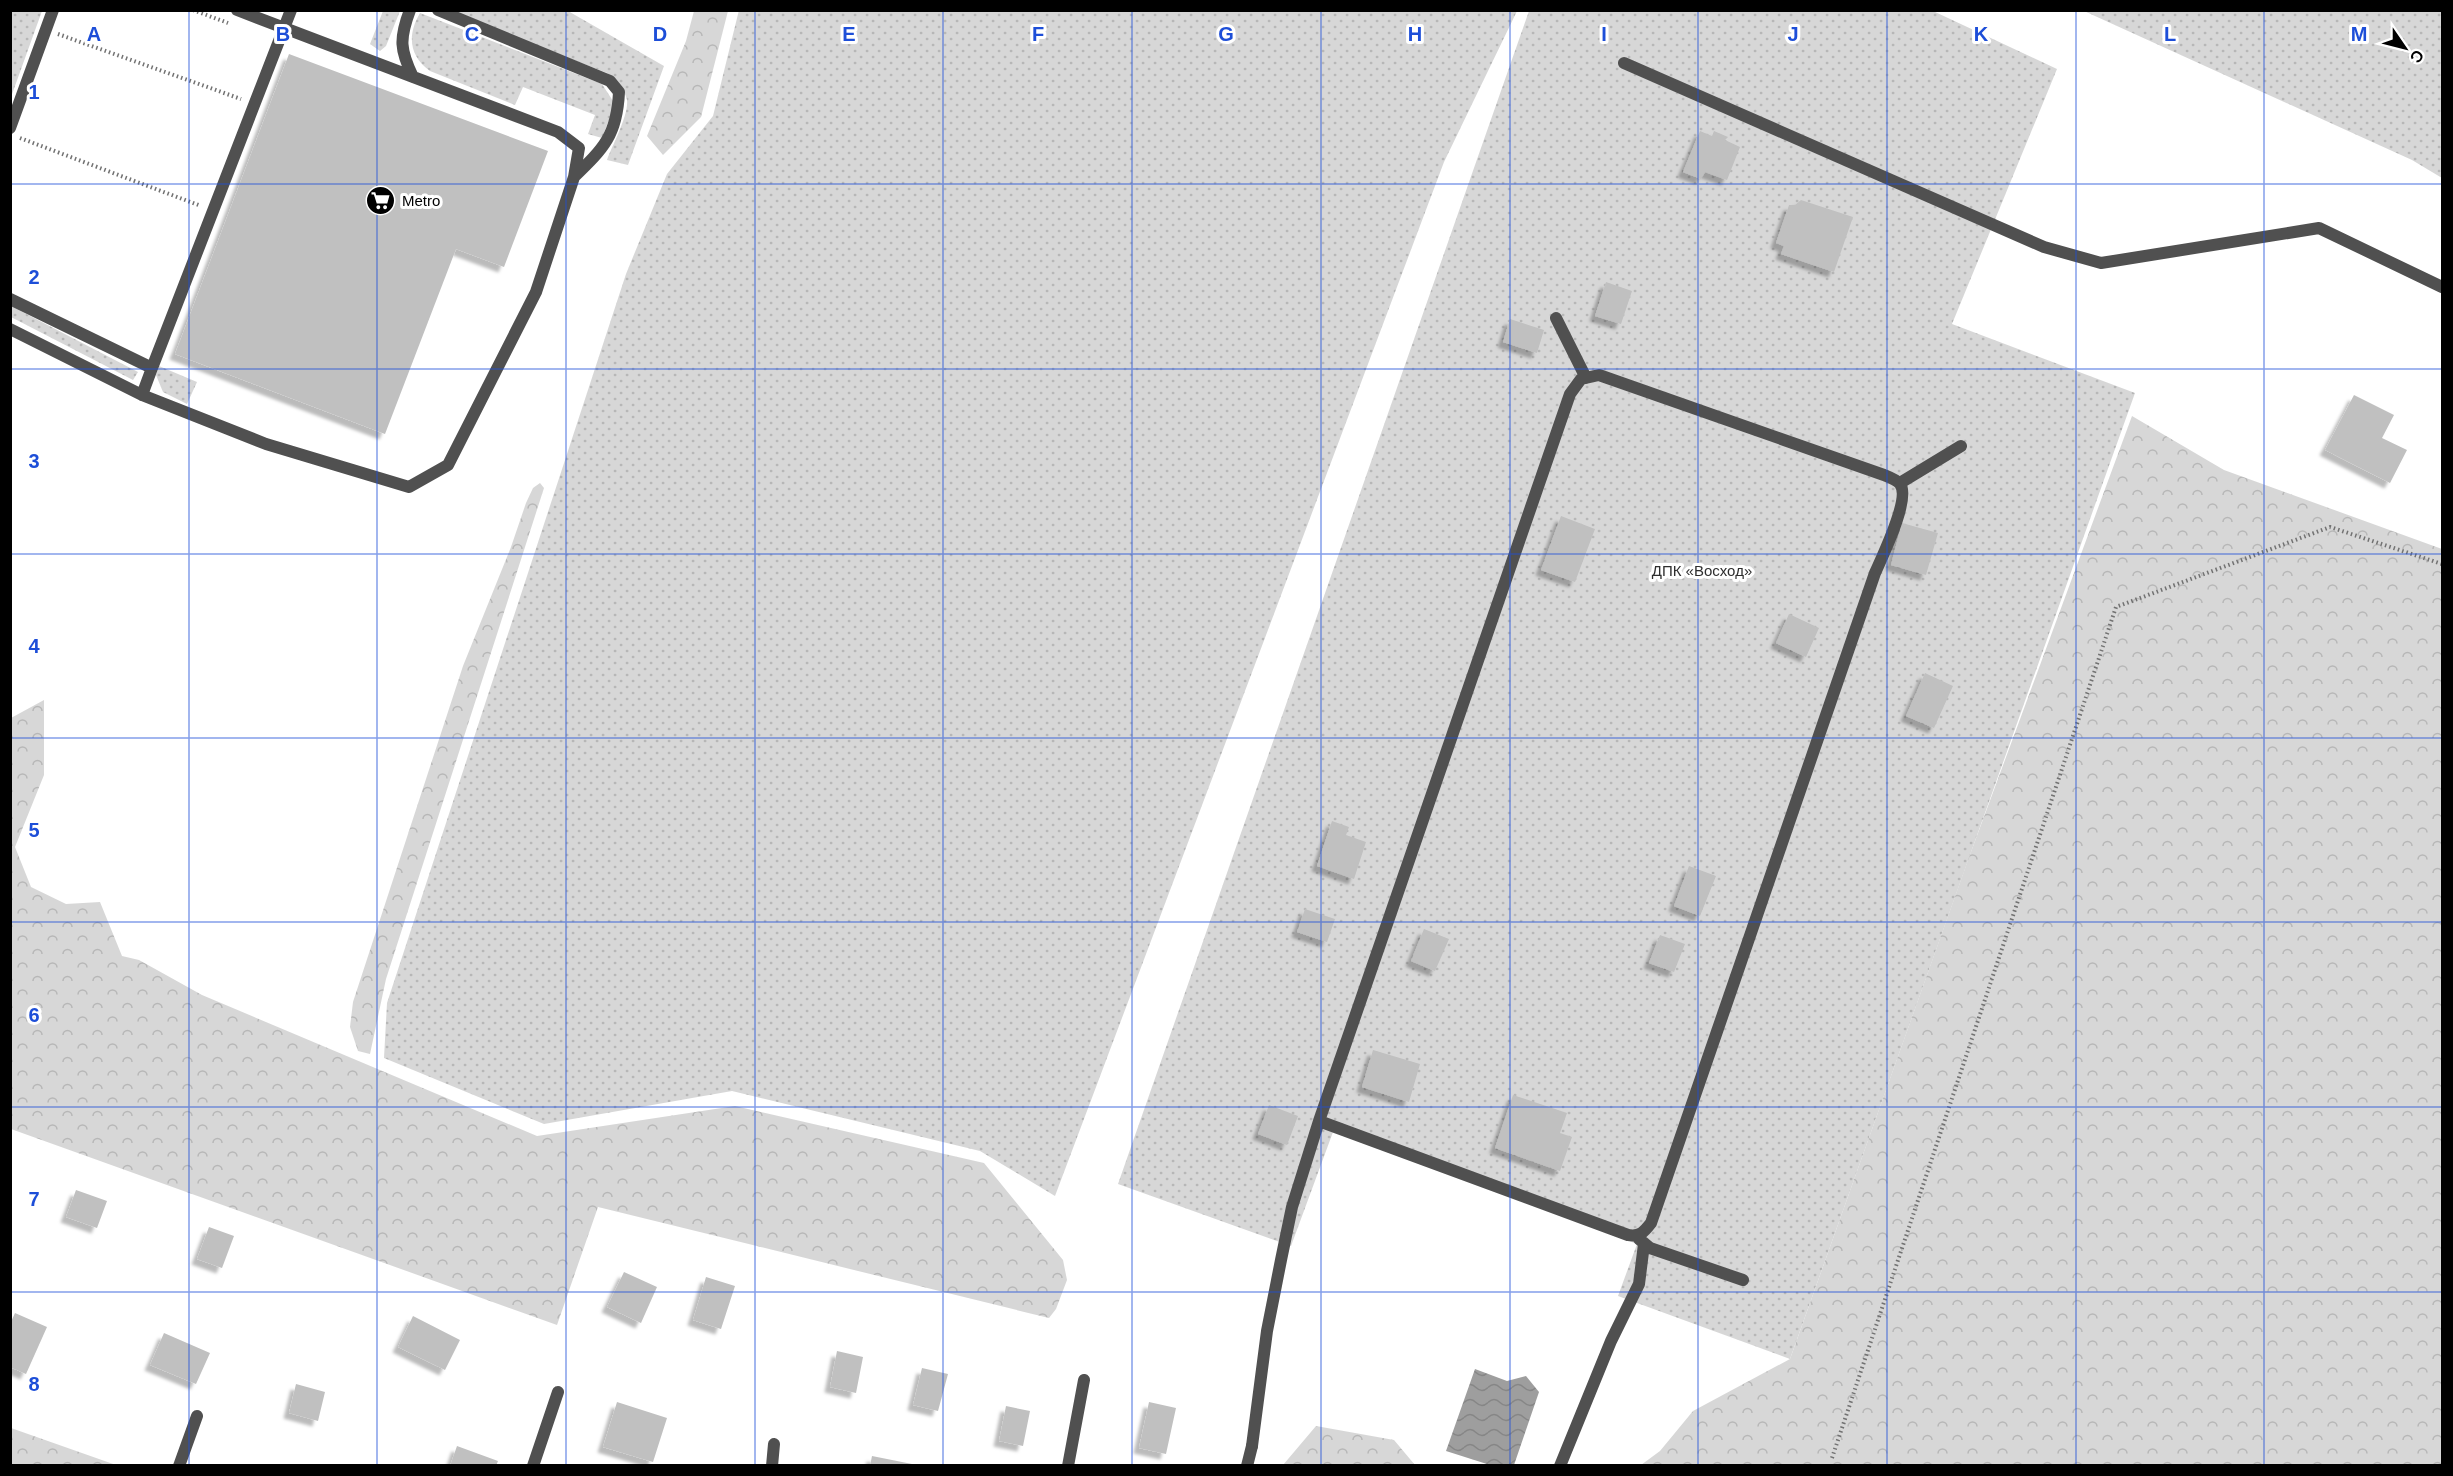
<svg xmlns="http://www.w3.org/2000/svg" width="2453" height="1476" font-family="Helvetica,sans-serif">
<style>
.grass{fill:url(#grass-dots)}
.forest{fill:url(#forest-crowns)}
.water{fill:url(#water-waves)}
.building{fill:#c0c0c0;filter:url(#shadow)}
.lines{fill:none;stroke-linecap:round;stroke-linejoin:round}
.path{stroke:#727272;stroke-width:4;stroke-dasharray:1.5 3;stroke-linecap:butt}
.service{stroke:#505050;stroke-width:12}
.minor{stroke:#505050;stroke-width:12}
.grid{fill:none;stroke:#1d4ed8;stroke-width:1.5;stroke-opacity:0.55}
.labels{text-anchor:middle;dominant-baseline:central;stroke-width:6;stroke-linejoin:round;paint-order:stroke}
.poi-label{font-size:15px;fill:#000;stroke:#fff;text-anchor:start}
.park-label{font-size:15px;fill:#2e2e2e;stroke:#fff}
.grid-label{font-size:20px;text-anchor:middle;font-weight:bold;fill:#1d4ed8;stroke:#fff;stroke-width:6;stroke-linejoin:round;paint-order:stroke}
</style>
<defs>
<pattern id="grass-dots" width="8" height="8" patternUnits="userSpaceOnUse" patternTransform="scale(1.5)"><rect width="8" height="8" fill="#d7d7d7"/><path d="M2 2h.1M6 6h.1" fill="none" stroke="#b7b7b7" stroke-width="1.8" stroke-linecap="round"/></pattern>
<pattern id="forest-crowns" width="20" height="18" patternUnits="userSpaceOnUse" patternTransform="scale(1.5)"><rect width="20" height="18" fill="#d7d7d7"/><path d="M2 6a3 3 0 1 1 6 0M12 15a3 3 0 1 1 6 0" fill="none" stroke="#b7b7b7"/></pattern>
<pattern id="water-waves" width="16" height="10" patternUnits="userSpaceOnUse" patternTransform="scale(1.5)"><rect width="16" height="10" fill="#9e9e9e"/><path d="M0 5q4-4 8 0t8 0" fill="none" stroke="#868686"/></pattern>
<filter id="shadow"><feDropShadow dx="-5.5" dy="5.5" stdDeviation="1.5" flood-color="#0004"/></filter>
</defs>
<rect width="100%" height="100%" fill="#fff"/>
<path class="grass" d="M11,10L42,11L11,97L10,11Z
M739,10L1517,11L1444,162L1055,1196L980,1151L732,1091L544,1124L384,1058L387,1003L626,274L667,174L713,116Z
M383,11H400L386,46L380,51L370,44Z
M449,11H568L664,66L628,165L607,160C612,146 629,115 627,100C625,89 615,80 607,73Z
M1529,11H1933L2057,69L1952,324L2135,393L1790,1359L1618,1296L1637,1244L1333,1132L1291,1246L1118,1184Z
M2084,11H2442V178L2412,160Z
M420,13L602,84L613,101L612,112L602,138L588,134L595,115L523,87L515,105L430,71C409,56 407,35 420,13Z
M10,306H11L138,372L133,380L11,317Z
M159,366L197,382L187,404L163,392L156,375Z"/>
<path class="forest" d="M694,11H728L701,117L663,155L647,136L686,41Z
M2132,416L2224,470L2442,549V1465H1641L1660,1451L1693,1411L1790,1359L1968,860Z
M540,483L544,488L386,979L370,1054L358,1051L350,1027L353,1002L463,666L511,547L526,503L533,488Z
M44,700V775L15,847L31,887L66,904L100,902L122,956L139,960L202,995L537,1136L735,1106L984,1163L1063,1260L1067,1280L1056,1309L1049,1318L598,1207L557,1325L11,1129V718Z
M1316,1426L1394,1440L1415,1465H1283Z
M10,1428H11L116,1465H11Z"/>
<path class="water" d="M1475,1369L1507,1381L1526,1376L1539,1392L1514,1465H1490L1446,1451Z"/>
<path class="building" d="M289,54L548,151L504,267L456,249L385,434L175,354Z
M1700,131L1712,136L1714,131L1728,137L1725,140L1740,147L1727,180L1705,172L1701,179L1683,172Z
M1801,200L1853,217L1834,272L1781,254L1784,246L1776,243L1789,205H1795Z
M1606,282L1632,291L1621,324L1595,316Z
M1510,319L1544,330L1537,353L1503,342Z
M2354,395L2394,415L2382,438L2407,450L2390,483L2325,450Z
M1561,516L1595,529L1575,582L1541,570Z
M1902,523L1938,533L1926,575L1891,565Z
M1789,614L1819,628L1806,657L1776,643Z
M1925,673L1953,686L1934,728L1906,716Z
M1332,821L1349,827L1346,835L1366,842L1354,879L1317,866Z
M1689,866L1716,876L1700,916L1674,906Z
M1305,909L1335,919L1327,942L1297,932Z
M1424,929L1449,939L1435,971L1411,961Z
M1660,935L1685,944L1674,972L1649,963Z
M1373,1050L1420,1064L1409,1102L1362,1087Z
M1513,1095L1567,1113L1560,1133L1572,1137L1560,1171L1495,1148Z
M1269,1105L1298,1116L1287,1145L1258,1134Z
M76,1190L107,1201L97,1228L66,1217Z
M209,1227L234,1236L222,1268L197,1259Z
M624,1272L657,1287L641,1323L607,1307Z
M706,1277L735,1286L721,1329L693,1320Z
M15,1313L47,1327L26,1374L10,1367V1324Z
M413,1316L460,1340L445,1370L398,1347Z
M164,1333L210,1353L196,1384L150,1365Z
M837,1351L863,1357L856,1393L830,1387Z
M922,1368L948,1374L938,1411L913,1405Z
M296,1384L325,1392L318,1421L289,1413Z
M617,1402L667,1418L653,1462L603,1447Z
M1149,1402L1176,1408L1166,1454L1139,1448Z
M1006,1406L1030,1411L1023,1446L999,1441Z
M457,1446L498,1461L496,1466H450Z
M872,1456L912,1464L911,1466H870Z"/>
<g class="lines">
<path class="path" d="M193,10L228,23
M58,34L241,99
M20,138L201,206
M1832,1458L2116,607L2330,527L2442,564"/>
<path class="service" d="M410,10C399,39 400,50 413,77
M438,10L610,81L619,92C617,135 604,148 574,177
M10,128L53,10
M10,299L152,368L291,10
M1556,318L1586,378
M10,329L142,395L266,444L409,487L448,465L536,292L574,177L579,148L558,132L237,10
M142,395L152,368
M1900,483L1961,446
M1639,1239L1650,1248L1743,1280
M1252,1446L1267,1331L1281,1260L1292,1207L1319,1121L1570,394L1581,379L1599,375L1884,475C1889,477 1897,480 1900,484C1911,498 1882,557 1875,573L1651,1223C1644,1232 1640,1237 1628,1235L1319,1121
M1560,1466L1611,1341L1639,1284L1644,1244"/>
<path class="minor" d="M1624,63L2044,247L2101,263L2319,228L2442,287
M179,1466L197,1416
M533,1466L558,1392
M772,1466L774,1444
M1068,1466L1084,1380
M1247,1466L1252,1446"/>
</g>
<path class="grid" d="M189,10V1466M377,10V1466M566,10V1466M755,10V1466M943,10V1466M1132,10V1466M1321,10V1466M1510,10V1466M1698,10V1466M1887,10V1466M2076,10V1466M2264,10V1466M10,184H2442M10,369H2442M10,554H2442M10,738H2442M10,922H2442M10,1107H2442M10,1292H2442"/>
<defs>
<symbol id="supermarket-disc" viewBox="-11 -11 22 22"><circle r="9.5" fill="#000" stroke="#fff"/><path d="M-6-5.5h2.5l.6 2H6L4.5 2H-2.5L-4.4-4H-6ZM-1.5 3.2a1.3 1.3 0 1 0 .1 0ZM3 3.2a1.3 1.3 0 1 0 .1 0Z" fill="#fff"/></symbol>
</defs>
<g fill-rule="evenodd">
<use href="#supermarket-disc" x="364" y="184" width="33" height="33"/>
</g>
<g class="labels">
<g class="poi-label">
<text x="402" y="200">Metro</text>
</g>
<g class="park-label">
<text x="1702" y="570">ДПК «Восход»</text>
</g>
</g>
<g class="grid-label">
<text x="94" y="41">A</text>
<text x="283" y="41">B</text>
<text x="472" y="41">C</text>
<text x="660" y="41">D</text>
<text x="849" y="41">E</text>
<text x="1038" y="41">F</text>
<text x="1226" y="41">G</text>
<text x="1415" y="41">H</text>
<text x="1604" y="41">I</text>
<text x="1793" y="41">J</text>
<text x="1981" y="41">K</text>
<text x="2170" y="41">L</text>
<text x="2359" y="41">M</text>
<text x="34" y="99">1</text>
<text x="34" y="284">2</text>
<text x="34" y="468">3</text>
<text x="34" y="653">4</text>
<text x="34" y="837">5</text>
<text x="34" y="1022">6</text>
<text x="34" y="1206">7</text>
<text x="34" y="1391">8</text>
</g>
<rect width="2453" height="1476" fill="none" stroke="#000000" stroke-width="24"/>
<g transform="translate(2405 48) rotate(125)" stroke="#ffffff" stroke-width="4.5" paint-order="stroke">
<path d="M0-4.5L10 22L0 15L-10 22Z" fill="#000000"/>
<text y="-9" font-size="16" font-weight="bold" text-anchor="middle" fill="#000000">С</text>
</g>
</svg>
